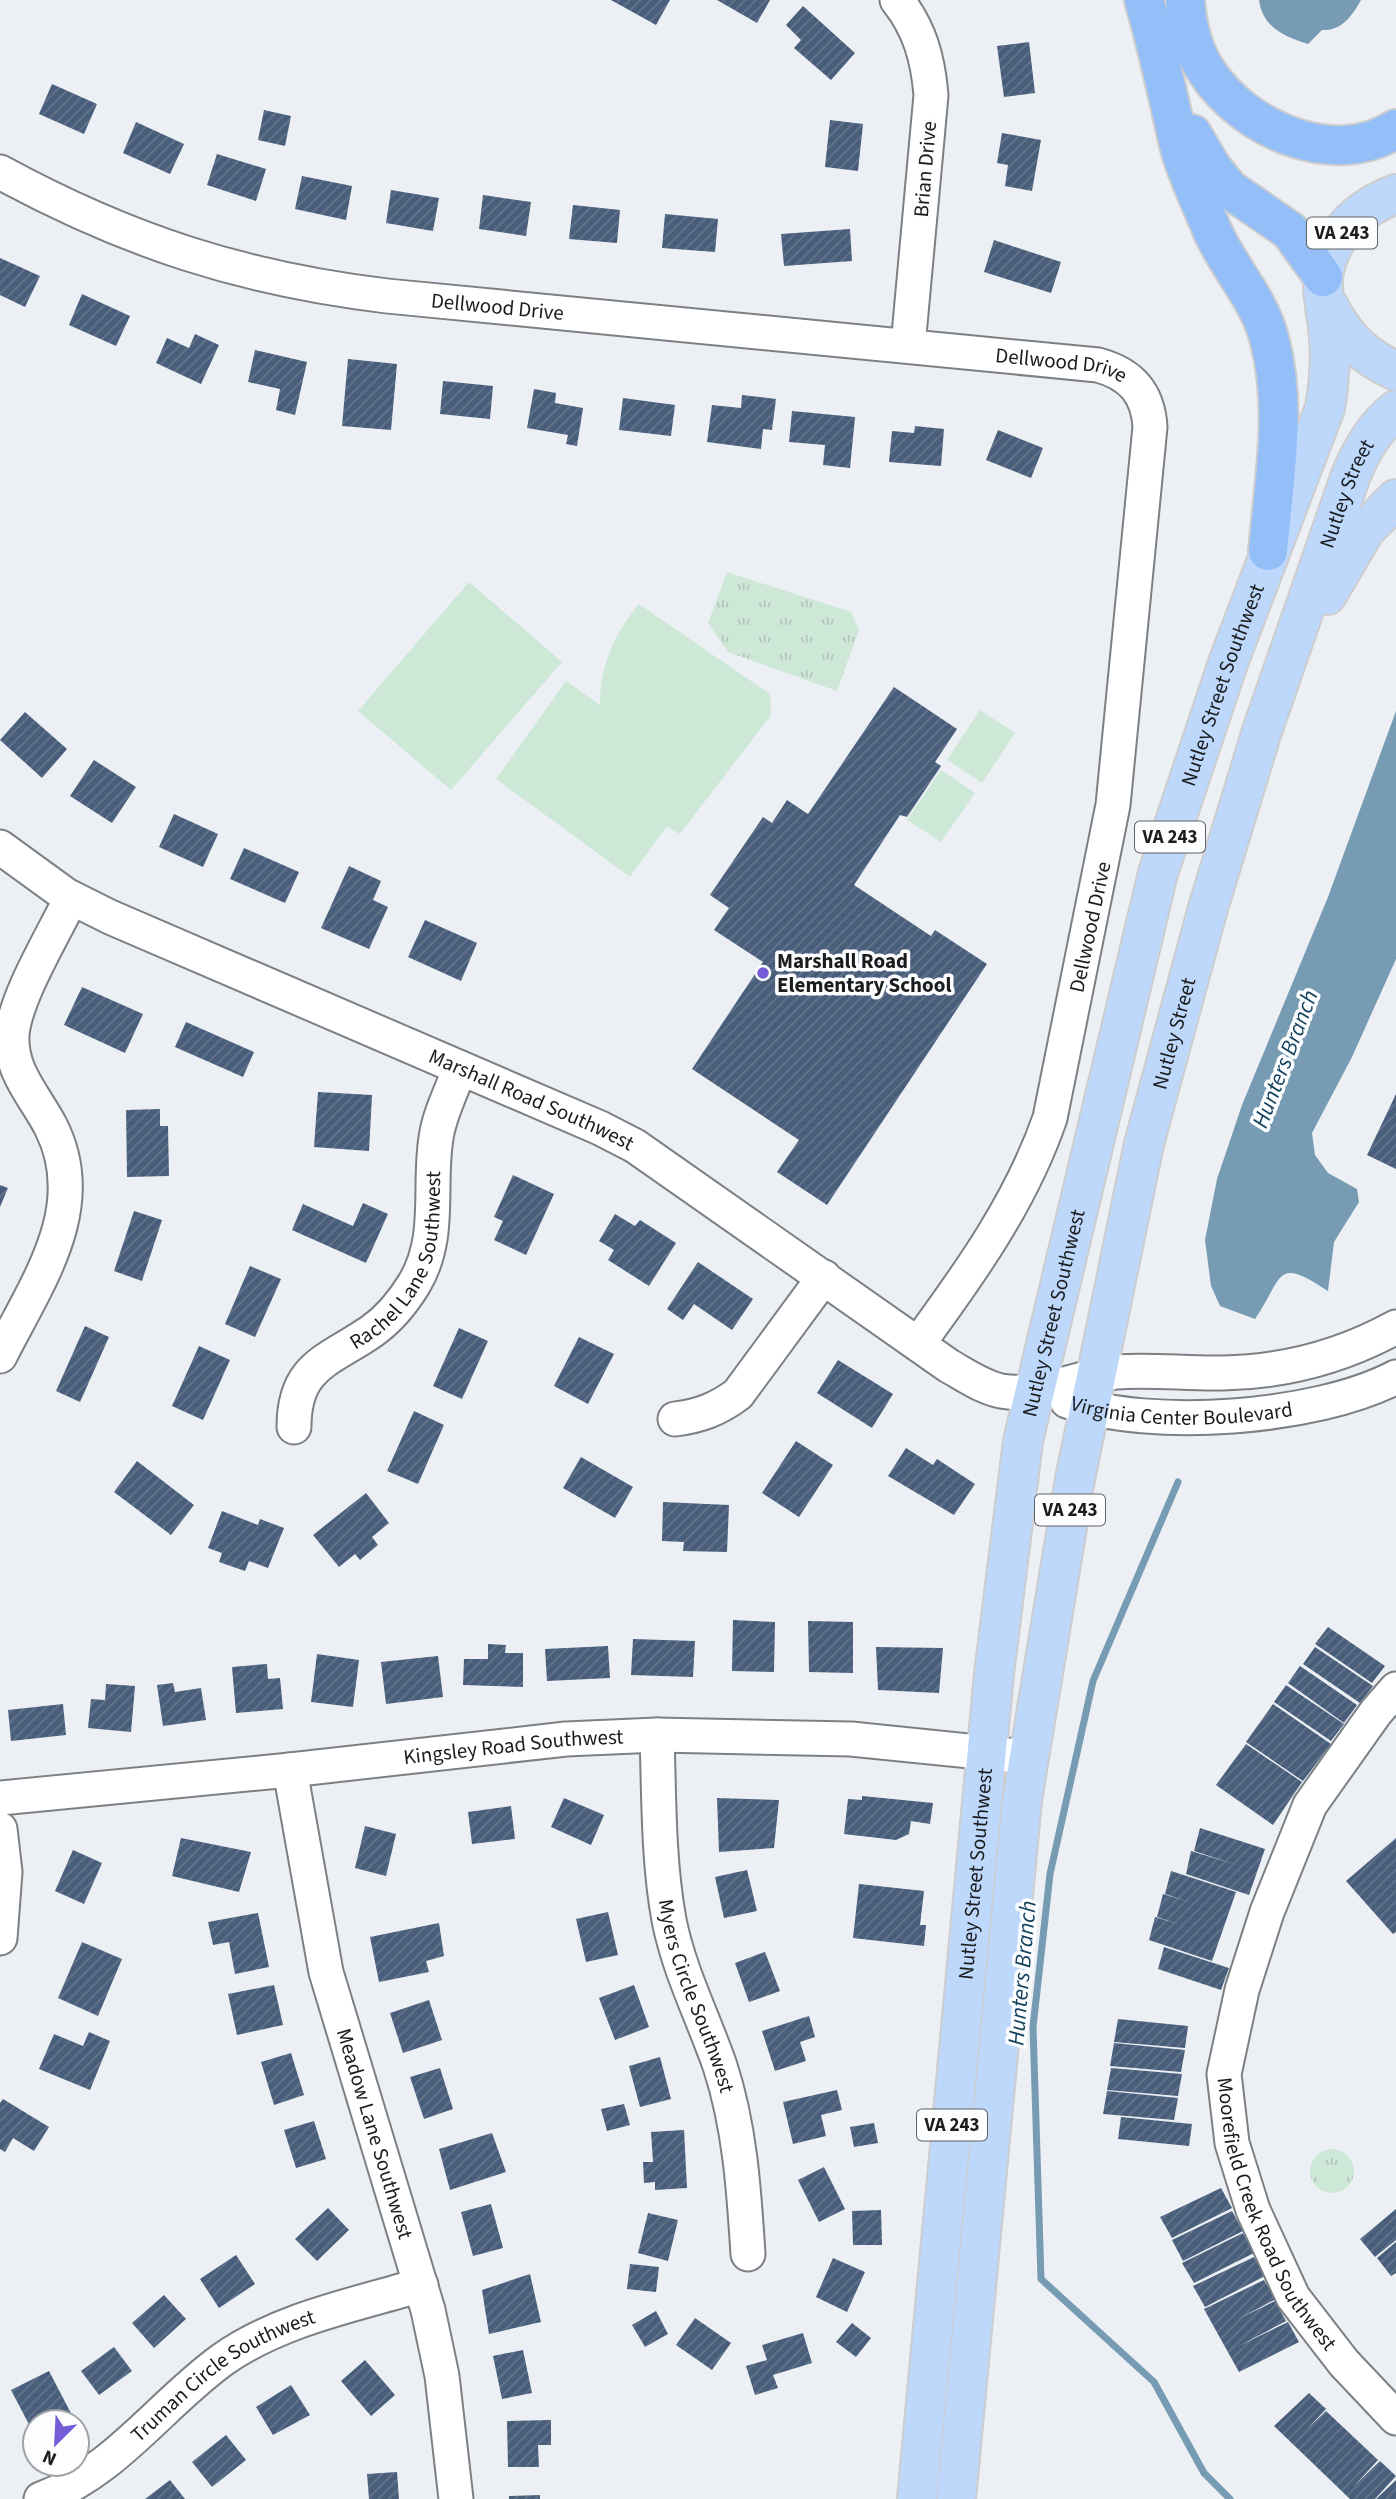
<svg xmlns="http://www.w3.org/2000/svg" width="1396" height="2499" font-family="'Source Sans 3',sans-serif">
<style>
.grass{fill:url(#grass-tufts)}
.garden{fill:#cee8d8}
.water{fill:#779bb3}
.lines{fill:none;stroke-linecap:round;stroke-linejoin:round}
.stream{stroke:#779bb3;stroke-width:7}
.building{fill:url(#building-hatch)}
.minor-casing{stroke:#7c8085;stroke-width:37}
.major-casing{stroke:#cdcdce;stroke-width:42}
.highway-casing{stroke:#cdcdce;stroke-width:42}
.minor{stroke:#fff;stroke-width:33}
.major{stroke:#bed8fb;stroke-width:38}
.highway{stroke:#93bef8;stroke-width:38}
.poi-dot{fill:#755dd7;stroke:#fbfdff;stroke-width:2.5}
.labels{text-anchor:middle;dominant-baseline:central;stroke-width:7;stroke-linejoin:round;paint-order:stroke}
.shield{fill:#fbfdff;stroke:#5e6062;stroke-width:2}
.shield-label{font-size:19px;font-weight:bold;fill:#1a1c1e}
.street-label{font-size:21px;fill:#1a1c1e;stroke:#fbfdff}
.poi-label{font-size:21px;font-weight:bold;fill:#1a1c1e;stroke:#fbfdff;text-anchor:start}
.water-label{font-size:23px;font-style:italic;fill:#12405a;stroke:#fbfdff}
</style>
<defs>
<pattern id="grass-tufts" width="24" height="20" patternUnits="userSpaceOnUse" patternTransform="scale(1.75)"><rect width="24" height="20" fill="#cee8d8"/><path d="M3 7l-1-3M5 7V3M7 7l1-3M15 17l-1-3M17 17v-4M19 17l1-3" fill="none" stroke="#b0c6b9"/></pattern>
<pattern id="building-hatch" width="6" height="6" patternUnits="userSpaceOnUse" patternTransform="scale(1.75)"><rect width="6" height="6" fill="#485e7b"/><path d="M-1 1l2-2M0 6l6-6M5 7l2-2" fill="none" stroke="#64758b"/></pattern>
</defs>
<rect width="100%" height="100%" fill="#ecf0f5"/>
<path class="grass" d="M727,572L851,612L859,630L837,691L728,652L708,623Z
M1310 2171a22 22 0 1 1 44 0a22 22 0 1 1-44 0Z"/>
<path class="garden" d="M469,582L562,662L451,790L358,711Z
M639,604L770,694L771,715L680,834L667,826L630,877L496,779L566,681L600,705C599,667 615,633 639,604Z
M980,710L1015,733L982,783L947,760Z
M941,770L975,793L941,842L907,820Z"/>
<path class="water" d="M1259,0H1361C1352,16 1342,31 1322,30L1308,44C1284,36 1263,28 1259,0Z
M1396,711V959L1352,1057L1312,1133L1315,1155L1328,1173L1357,1189L1359,1202L1334,1242L1328,1291C1274,1255 1284,1277 1255,1319L1220,1306L1211,1286L1205,1240L1217,1179L1242,1105L1328,897Z"/>
<g class="lines">
<path class="stream" d="M1178,1482L1093,1681L1050,1874L1033,2027L1041,2279L1154,2382L1204,2473L1230,2499"/>
</g>
<path class="building" d="M611,0H670L656,25Z
M717,0H770L757,23Z
M803,6L855,53L831,80L794,48L801,40L786,25Z
M1029,42L1035,93L1004,97L997,46Z
M52,84L97,104L84,134L39,114Z
M264,110L291,116L285,146L258,140Z
M830,120L863,124L858,171L825,167Z
M136,122L184,144L170,174L123,153Z
M1002,133L1041,140L1032,191L1005,186L1008,165L997,163Z
M217,154L266,169L256,201L207,185Z
M302,176L352,186L346,220L295,209Z
M391,190L439,198L433,231L386,223Z
M483,195L531,202L526,236L479,229Z
M573,205L620,210L617,243L569,239Z
M665,214L718,219L715,252L662,248Z
M850,229L852,261L784,266L781,234Z
M994,240L1061,262L1051,293L984,272Z
M0,258L40,276L25,307L0,295Z
M82,294L130,316L116,346L69,325Z
M195,334L219,345L201,384L156,363L167,338L189,348Z
M255,350L307,362L295,415L276,410L280,389L248,382Z
M348,359L397,364L391,430L342,426Z
M443,381L493,386L490,419L440,414Z
M534,389L556,393L555,403L583,408L577,446L566,444L568,435L527,428Z
M742,395L776,399L772,430L763,429L761,449L707,442L712,405L741,408Z
M623,398L675,405L671,436L619,430Z
M792,411L855,417L850,468L823,465L825,445L789,442Z
M915,426L944,429L941,466L889,462L892,431L914,433Z
M998,430L1043,448L1031,478L986,460Z
M894,687L957,729L935,762L941,766L907,817L900,815L854,885L931,936L935,930L987,964L827,1205L777,1172L799,1140L692,1069L763,962L714,930L729,908L710,895L763,817L772,823L787,800L808,814Z
M25,712L67,749L42,778L0,740Z
M94,760L136,787L112,823L70,796Z
M174,814L218,834L203,867L159,847Z
M244,848L299,872L285,903L230,879Z
M349,866L381,881L373,900L388,907L369,949L321,928Z
M425,920L477,943L461,981L408,957Z
M82,987L143,1014L125,1053L64,1025Z
M186,1022L254,1052L243,1077L175,1047Z
M318,1092L372,1095L369,1151L314,1147Z
M1396,1094V1169L1367,1155Z
M160,1109V1126H168L169,1176L127,1177L126,1110Z
M513,1175L554,1194L526,1255L494,1240L503,1221L494,1217Z
M0,1185L8,1188L0,1207Z
M363,1203L388,1214L366,1263L292,1230L303,1204L353,1226Z
M134,1211L162,1220L142,1281L114,1271Z
M615,1214L635,1226L640,1220L676,1243L649,1286L608,1260L614,1250L599,1241Z
M698,1262L753,1299L732,1330L694,1304L683,1320L667,1309Z
M250,1266L281,1279L255,1337L225,1324Z
M85,1326L109,1337L80,1402L56,1391Z
M459,1328L488,1341L462,1399L433,1386Z
M579,1337L614,1354L588,1404L554,1386Z
M199,1346L230,1360L203,1420L172,1406Z
M838,1360L893,1394L872,1428L817,1393Z
M414,1411L444,1425L418,1484L387,1471Z
M796,1441L833,1465L799,1517L762,1493Z
M906,1448L933,1465L937,1459L975,1484L954,1515L888,1476Z
M581,1457L633,1487L615,1518L563,1488Z
M137,1461L194,1505L171,1535L114,1492Z
M366,1493L389,1523L372,1537L378,1545L360,1560L355,1554L339,1567L313,1535Z
M663,1502L729,1505L727,1552L683,1551L684,1542L662,1541Z
M222,1511L258,1525L260,1519L284,1528L268,1568L249,1561L245,1571L219,1562L222,1553L208,1548Z
M733,1620L775,1622L774,1672L732,1671Z
M808,1621L853,1622V1673L809,1672Z
M1328,1627L1385,1666L1372,1683L1315,1644Z
M633,1639L695,1641L693,1677L631,1675Z
M488,1644L506,1645L505,1653H523V1687L463,1685L464,1659H488Z
M608,1646L610,1678L547,1681L545,1649Z
M876,1647L943,1648L939,1693L878,1690Z
M1315,1647L1373,1686L1360,1703L1303,1664Z
M317,1654L359,1660L353,1707L311,1702Z
M438,1656L443,1697L386,1704L381,1662Z
M267,1664L268,1679L280,1678L283,1709L236,1713L232,1667Z
M1300,1666L1357,1705L1344,1723L1288,1683Z
M173,1683L175,1692L201,1688L206,1720L163,1726L157,1685Z
M106,1684L135,1686L131,1732L88,1728L91,1699L105,1700Z
M1286,1685L1344,1724L1331,1741L1274,1702Z
M63,1704L66,1735L11,1741L8,1710Z
M1273,1704L1331,1744L1303,1781L1246,1742Z
M1246,1744L1302,1782L1273,1825L1216,1785Z
M862,1796L933,1803L930,1824L911,1821L909,1834L896,1840L844,1834L848,1799L862,1800Z
M564,1798L604,1815L591,1845L551,1827Z
M717,1798L779,1800L774,1848L719,1852Z
M511,1806L515,1839L472,1844L468,1812Z
M365,1826L396,1834L386,1876L355,1868Z
M1200,1828L1265,1849L1249,1895L1186,1874L1191,1851L1237,1865L1194,1851Z
M181,1838L251,1852L239,1892L172,1876Z
M1396,1838V1932L1393,1934L1346,1881Z
M73,1850L102,1863L84,1904L55,1891Z
M747,1870L757,1911L724,1918L715,1877Z
M1171,1871L1236,1892L1212,1961L1149,1940L1155,1917L1178,1924L1157,1917L1163,1894L1189,1902L1165,1894Z
M859,1884L924,1891L920,1925H926L924,1946L853,1938Z
M608,1912L618,1955L586,1962L576,1919Z
M258,1913L269,1967L235,1974L229,1942L213,1945L208,1922Z
M439,1923L444,1956L426,1961L429,1972L379,1982L370,1937Z
M82,1942L122,1959L98,2016L58,1998Z
M1164,1947L1229,1968L1221,1990L1158,1969Z
M765,1952L780,1991L749,2002L735,1963Z
M274,1985L283,2025L237,2035L228,1994Z
M634,1985L649,2027L615,2040L599,1998Z
M429,2000L442,2040L403,2053L390,2013Z
M809,2016L815,2037L800,2042L806,2061L775,2071L762,2031Z
M1118,2019L1188,2026L1185,2048L1114,2042Z
M89,2032L110,2041L90,2090L39,2069L54,2034L83,2046Z
M1114,2043L1185,2050L1181,2072L1110,2066Z
M291,2053L304,2095L274,2105L261,2062Z
M660,2057L671,2099L640,2107L629,2066Z
M440,2068L453,2109L424,2119L410,2077Z
M1111,2068L1182,2074L1178,2096L1107,2090Z
M837,2090L842,2110L821,2115L826,2136L793,2144L783,2102Z
M1107,2091L1178,2098L1174,2120L1103,2114Z
M3,2099L49,2127L34,2151L13,2138L5,2152L0,2149V2103Z
M624,2104L630,2125L607,2131L601,2109Z
M1121,2117L1192,2124L1189,2146L1118,2139Z
M314,2121L326,2159L296,2168L284,2130Z
M874,2123L878,2143L854,2147L850,2127Z
M684,2130L687,2188L655,2190V2182L644,2183L643,2162H653L651,2132Z
M492,2133L506,2172L450,2190L439,2149Z
M824,2167L845,2209L819,2222L798,2180Z
M1221,2188L1232,2208L1172,2238L1160,2217Z
M491,2204L503,2248L473,2256L461,2212Z
M328,2208L349,2230L317,2261L295,2239Z
M1396,2209V2240L1375,2257L1360,2239Z
M881,2210L882,2245H853L852,2211Z
M1232,2211L1243,2231L1183,2261L1172,2240Z
M648,2213L678,2220L668,2261L638,2253Z
M1243,2233L1254,2253L1194,2283L1182,2263Z
M1396,2242V2273L1391,2276L1377,2258Z
M236,2255L255,2284L219,2308L200,2279Z
M1254,2257L1265,2276L1205,2307L1193,2286Z
M833,2258L865,2272L847,2312L816,2297Z
M630,2264L659,2267L656,2292L627,2289Z
M530,2274L541,2322L489,2334L482,2290Z
M1264,2280L1276,2299L1238,2319L1275,2301L1286,2321L1237,2347L1288,2322L1299,2342L1239,2372L1204,2309Z
M164,2295L186,2319L154,2348L132,2323Z
M656,2311L668,2334L645,2347L632,2325Z
M695,2318L731,2343L712,2370L676,2345Z
M852,2323L871,2338L856,2357L836,2342Z
M803,2333L812,2363L773,2375L778,2388L755,2395L746,2366L767,2360L762,2345Z
M114,2347L132,2371L99,2395L81,2371Z
M523,2350L532,2393L502,2399L493,2356Z
M365,2360L395,2395L371,2416L341,2381Z
M49,2371L74,2419L35,2422V2436L11,2390Z
M291,2385L310,2415L273,2435L256,2407Z
M1309,2393L1326,2409L1308,2428L1326,2411L1378,2460L1354,2486L1380,2461L1396,2476L1375,2499H1350L1274,2426Z
M551,2420V2445H538L539,2467H508L507,2421Z
M226,2435L246,2460L212,2487L192,2462Z
M397,2472L399,2499H369L367,2474Z
M170,2480L185,2499H145Z
M1396,2480V2499H1376Z
M540,2495V2499H509V2496Z"/>
<g class="lines">
<defs>
<g id="minor">
<path d="M897,0C920,29 928,59 931,95L908,346"/>
<path id="s1" d="M0,172C127,241 243,279 387,296L1098,365C1131,374 1148,393 1150,427L1113,805L1050,1118C1021,1202 970,1273 918,1344"/>
<path id="s2" d="M0,847L66,895L110,917L600,1128L635,1146L949,1366C965,1375 982,1387 1001,1391C1039,1398 1079,1376 1116,1372C1152,1369 1187,1374 1223,1373C1283,1372 1343,1356 1396,1327"/>
<path d="M0,1356C36,1284 92,1208 51,1127C35,1096 10,1072 12,1035C15,997 54,934 71,898"/>
<path id="s3" d="M1067,1401C1151,1431 1316,1419 1396,1377"/>
<path d="M675,1419C700,1416 718,1409 738,1394L824,1277"/>
<path id="s4" d="M294,1427C294,1365 329,1361 372,1331C389,1319 403,1302 414,1284C442,1238 428,1188 436,1138C439,1115 452,1090 460,1068"/>
<path id="s5" d="M1396,1689L1376,1712L1310,1805L1267,1912L1242,1990L1224,2074L1232,2143L1253,2210L1293,2297L1344,2363L1396,2418"/>
<path id="s6" d="M657,1735C659,1796 658,1860 669,1920C679,1971 703,2017 720,2066C740,2127 744,2191 748,2254"/>
<path id="s7" d="M290,1770L326,1972L428,2310L442,2376L456,2499"/>
<path id="s8" d="M0,1798L290,1770L566,1739L657,1735L851,1739L1028,1757"/>
<path d="M0,1829L5,1872L0,1938"/>
<path id="s9" d="M41,2499C115,2472 160,2405 222,2360C280,2319 354,2305 421,2285"/>
</g>
<g id="major">
<path d="M1328,305C1345,338 1363,356 1396,371"/>
<path d="M1327,595L1365,530L1396,499"/>
<path id="s10" d="M917,2499L994,1674L1023,1441L1158,873L1228,663L1325,408C1329,384 1331,361 1329,338C1328,318 1322,299 1323,279C1327,237 1359,208 1396,194"/>
<path id="s11" d="M956,2499L1022,1800L1075,1479L1144,1144L1208,908L1262,731L1351,475C1362,449 1374,428 1396,410"/>
</g>
<path id="highway" d="M1144,0C1158,48 1168,96 1179,145C1186,173 1201,203 1212,230C1228,267 1259,299 1269,338C1288,407 1274,481 1268,551
M1185,0C1187,26 1192,50 1207,72C1244,129 1334,169 1396,129
M1192,134L1212,168L1229,189L1290,231L1323,277"/>
</defs>
<use href="#minor" class="minor-casing"/>
<use href="#major" class="major-casing"/>
<use href="#highway" class="highway-casing"/>
<use href="#minor" class="minor"/>
<use href="#major" class="major"/>
<use href="#highway" class="highway"/>
</g>
<circle class="poi-dot" cx="763" cy="973" r="7"/>
<g class="labels">
<g class="shield">
<rect x="1307" y="217.5" width="70" height="31" rx="5"/>
<rect x="1135" y="821.5" width="70" height="31" rx="5"/>
<rect x="1035" y="1494.5" width="70" height="31" rx="5"/>
<rect x="917" y="2109.5" width="70" height="31" rx="5"/>
</g>
<g class="shield-label">
<text x="1342" y="233">VA 243</text>
<text x="1170" y="837">VA 243</text>
<text x="1070" y="1510">VA 243</text>
<text x="952" y="2125">VA 243</text>
</g>
<g class="street-label">
<text transform="translate(925 169) rotate(-85)">Brian Drive</text>
<text stroke="none"><textPath href="#s1" startOffset="520">Dellwood Drive</textPath></text>
<text stroke="none"><textPath href="#s1" startOffset="1087">Dellwood Drive</textPath></text>
<text stroke="none"><textPath href="#s11" startOffset="2051">Nutley Street</textPath></text>
<text stroke="none"><textPath href="#s10" startOffset="1846">Nutley Street Southwest</textPath></text>
<text transform="translate(1090 927) rotate(-78)">Dellwood Drive</text>
<text stroke="none"><textPath href="#s11" startOffset="1484">Nutley Street</textPath></text>
<text stroke="none"><textPath href="#s2" startOffset="590">Marshall Road Southwest</textPath></text>
<text stroke="none"><textPath href="#s4" startOffset="210">Rachel Lane Southwest</textPath></text>
<text stroke="none"><textPath href="#s10" startOffset="1195">Nutley Street Southwest</textPath></text>
<text stroke="none"><textPath href="#s3" startOffset="116">Virginia Center Boulevard</textPath></text>
<text stroke="none"><textPath href="#s8" startOffset="516">Kingsley Road Southwest</textPath></text>
<text stroke="none"><textPath href="#s10" startOffset="628">Nutley Street Southwest</textPath></text>
<text stroke="none"><textPath href="#s6" startOffset="266">Myers Circle Southwest</textPath></text>
<text stroke="none"><textPath href="#s7" startOffset="374">Meadow Lane Southwest</textPath></text>
<text stroke="none"><textPath href="#s5" startOffset="579">Moorefield Creek Road Southwest</textPath></text>
<text stroke="none"><textPath href="#s9" startOffset="222">Truman Circle Southwest</textPath></text>
</g>
<g class="poi-label">
<text x="777" y="961">Marshall Road<tspan x="777" dy="24">Elementary School</tspan></text>
</g>
<g class="water-label">
<text transform="translate(1285 1059) rotate(-69)">Hunters Branch</text>
<text transform="translate(1022 1973) rotate(-85)">Hunters Branch</text>
</g>
</g>
<g transform="translate(56 2443) rotate(204)"><circle r="33" fill="#fbfdff" stroke="#a1a3a5" stroke-width="2"/>
<path d="M0-5L12 26L0 18L-12 26Z" fill="#755dd7"/>
<text y="-10" font-size="19" font-weight="bold" text-anchor="middle" fill="#1a1c1e">N</text>
</g>
</svg>
